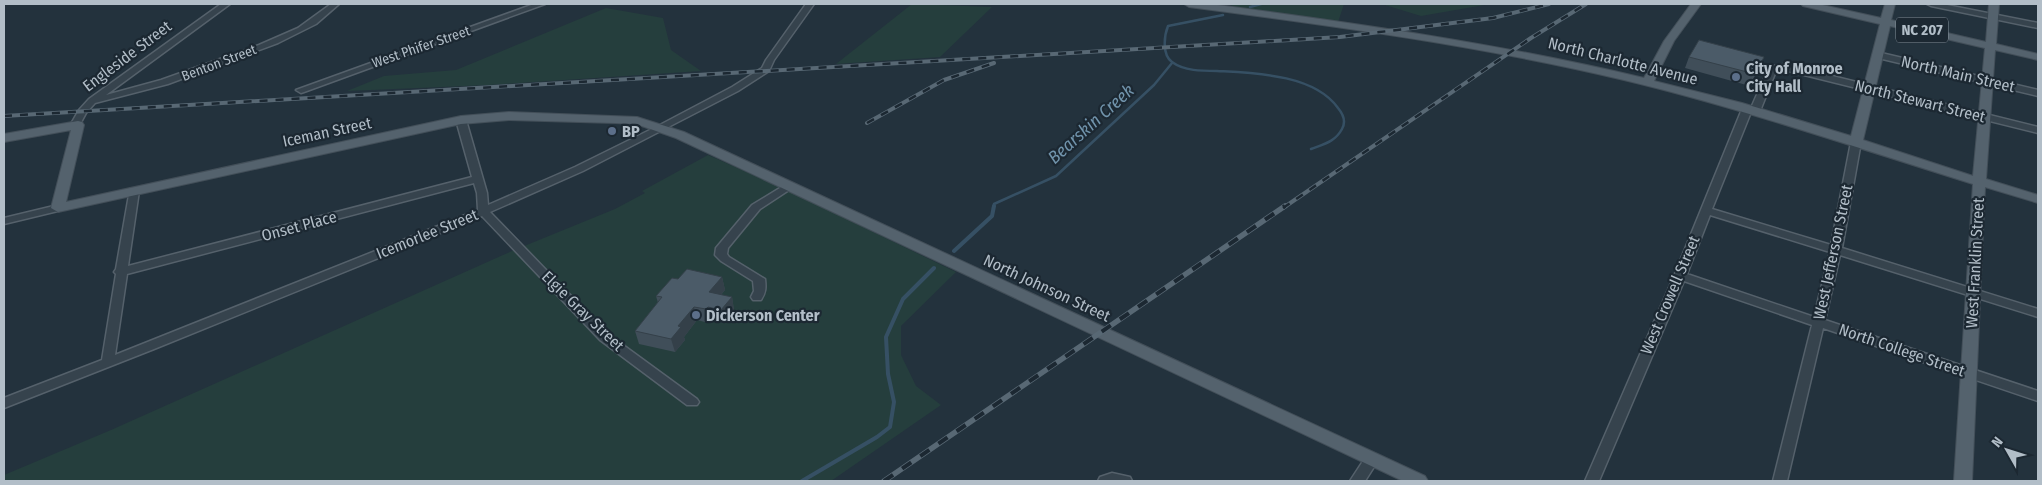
<svg xmlns="http://www.w3.org/2000/svg" width="2042" height="485" font-family="'Fira Sans Condensed',sans-serif">
<style>
.green{fill:#253e3d}
.lines{fill:none;stroke-linecap:round;stroke-linejoin:round}
.stream-far1{stroke:#365064;stroke-width:2.5}
.stream{stroke:#365064;stroke-width:4}
.minor-casing{stroke:#55616b;stroke-width:3}
.major-casing{stroke:#434f59;stroke-width:2}
.minor{fill:#36434d;fill-rule:evenodd}
.major{fill:#54626d;fill-rule:evenodd}
.rail-far1-casing{stroke:#586874;stroke-width:4}
.rail-casing{stroke:#586874;stroke-width:5.5}
.rail-far1{stroke:#1c2832;stroke-width:2.5;stroke-dasharray:8;stroke-linecap:butt}
.rail{stroke:#1c2832;stroke-width:4;stroke-dasharray:11;stroke-linecap:butt}
.wall{fill:#404e59}
.shaded-wall{fill:#344049}
.building{fill:#4b5b68;stroke:#344049}
.service-dot{fill:#5c6f8a;stroke:#1c2832;stroke-width:2}
.labels{text-anchor:middle;dominant-baseline:central;stroke-width:4.5;stroke-linejoin:round;paint-order:stroke}
.far-street-label{font-size:14px;fill:#b2bec8;stroke:#1c2832}
.shield{fill:#1c2832;stroke:#85919b;stroke-width:1}
.shield-label{font-size:15px;font-weight:bold;fill:#b2bec8}
.street-label{font-size:16px;fill:#b2bec8;stroke:#1c2832}
.poi-label{font-size:16px;font-weight:bold;fill:#b2bec8;stroke:#1c2832;text-anchor:start}
.water-label{font-size:18px;font-style:italic;fill:#7194ac;stroke:#1c2832}
</style>
<rect width="100%" height="100%" fill="#23323d"/>
<path class="green" d="M912,4L992,7L940,57L836,64Z
M1232,4H1344L1338,22L1232,7Z
M1373,4H1490L1421,16L1385,5Z
M606,8L663,18L671,50L701,71L489,85L347,91L384,76L456,70Z
M708,155L770,182L956,272L901,326V355L916,386L941,405L831,481H4V475L111,430L512,251L615,209L645,193L642,191Z"/>
<g class="lines">
<path class="stream-far1" d="M1250,7L1261,4
M1223,15L1168,26C1164,36 1162,55 1172,62C1184,71 1202,71 1217,71C1254,73 1314,74 1338,108C1343,114 1346,122 1342,129C1335,142 1324,144 1311,149
M993,208L994,204L1056,176L1154,85L1172,63"/>
<path class="stream" d="M954,251L992,216L994,206
M802,481L877,437L890,427L894,402L888,374L886,337L903,299L934,268"/>
<defs>
<path id="minor" d="M221,4H230L106,95L161,80L259,45L298,28L331,4H339L316,24L278,43L168,84L95,103L86,113L79,126H73L71,124L79,110L89,99Z
M534,4H545L304,92L301,93L296,90Z
M806,4H814L774,60L769,71L738,91L583,171L490,212L608,334L697,399L699,402L697,405H687L600,340L482,216L154,349L4,408V398L102,360L116,274L114,272L116,269L130,189H138L139,191L128,266L472,177L456,120L461,117L466,120L487,193L488,205L575,167L658,126L732,87L762,68L766,60ZM474,183L477,193L478,210L115,355L127,274Z
M1927,4H1942L2038,23V28L1931,6Z
M1877,52L2038,90V96L1874,57L1873,55Z
M1784,64L2038,127V133L1784,70L1776,71L1760,111L1755,114L1751,112L1712,209L1831,245L1851,142L1852,140H1860L1861,142L1842,248L2038,309V317L1840,255L1825,320L2038,391V401L1823,328L1787,481H1773L1812,325L1684,281L1599,481H1585L1674,276L1742,109L1747,106L1751,108L1769,67ZM1710,215L1830,252L1814,317L1687,274Z
M788,183L793,186L792,188L760,209L728,248L727,254L729,257L765,279C766,288 766,292 761,300H753L751,297L754,291L753,281L721,261L715,255L716,248L752,205Z
M58,205L62,206L63,208L62,210L4,224V218Z
M1372,454L1377,455L1379,459L1365,481H1350L1367,455Z
M1112,473L1130,477L1132,481H1098L1100,477Z"/>
<path id="major" d="M1184,4H1210C1356,23 1501,44 1644,78L1664,41L1691,4H1701L1674,41L1654,81L1742,103L1851,136L1880,24L1803,6L1801,4H1818L1881,18L1885,4H1895L1891,20L1986,42L1989,4H1999L1996,44L2038,54V60L1995,50L1986,179L2038,195V203L1985,187L1972,481H1954L1973,184C1857,148 1741,108 1624,80C1481,46 1335,26 1189,7ZM1890,26L1985,48L1973,176L1863,140Z
M509,112L637,117L684,132L1425,476L1428,481H1403L676,138L636,124L615,123L509,120L461,124L58,212L51,208L71,130L4,142V134L78,121L82,122L84,125L66,202L461,116Z"/>
</defs>
<use href="#minor" class="minor-casing"/>
<use href="#major" class="major-casing"/>
<use href="#minor" class="minor"/>
<use href="#major" class="major"/>
<defs>
<path id="rail-far1" d="M4,116L1340,37L1493,18L1549,4
M867,123L944,80L994,63
M1283,208L1531,38L1586,4"/>
<path id="rail" d="M884,481L1285,206"/>
</defs>
<use href="#rail-far1" class="rail-far1-casing"/>
<use href="#rail" class="rail-casing"/>
<use href="#rail-far1" class="rail-far1"/>
<use href="#rail" class="rail"/>
</g>
<path class="wall" d="M1689,57H1764L1750,86L1685,68Z
M722,277L725,290L721,295L732,297L734,310L724,323L711,320L709,323L697,320L684,337L685,340L675,352L639,344L635,331L658,303L656,296L678,279Z"/>
<path class="shaded-wall" d="M722,277L725,290L712,305L709,292Z
M732,297L734,310L724,323L721,310Z
M694,307L697,320L684,337L685,340L675,352L671,339L678,326Z
M708,307L711,320L709,323L706,309Z"/>
<path class="building" d="M1699,40L1764,57L1755,74L1689,57Z
M687,269L722,277L709,292L732,297L721,310L708,307L706,309L694,307L678,326L681,327L671,339L635,331L662,297L656,296L672,278L678,279Z"/>
<g class="service-dot">
<circle cx="1736" cy="77" r="5"/>
<circle cx="612" cy="131" r="5"/>
<circle cx="696" cy="315" r="5"/>
</g>
<g class="labels">
<g class="far-street-label">
<text transform="translate(421 47) rotate(-19)">West Phifer Street</text>
<text transform="translate(219 63) rotate(-21)">Benton Street</text>
</g>
<rect class="shield" x="1896" y="17.5" width="52" height="25" rx="4"/>
<g class="shield-label">
<text x="1922" y="30">NC 207</text>
</g>
<g class="street-label">
<text transform="translate(127 56) rotate(-37)">Engleside Street</text>
<text transform="translate(1623 61) rotate(14)">North Charlotte Avenue</text>
<text transform="translate(1958 74) rotate(13)">North Main Street</text>
<text transform="translate(1920 101) rotate(14)">North Stewart Street</text>
<text transform="translate(327 132) rotate(-12)">Iceman Street</text>
<text transform="translate(299 226) rotate(-15)">Onset Place</text>
<text transform="translate(427 234) rotate(-22)">Icemorlee Street</text>
<text transform="translate(1833 252) rotate(-78)">West Jefferson Street</text>
<text transform="translate(1975 263) rotate(-87)">West Franklin Street</text>
<text transform="translate(1047 288) rotate(25)">North Johnson Street</text>
<text transform="translate(1670 295) rotate(-67)">West Crowell Street</text>
<text transform="translate(583 311) rotate(44)">Elgie Gray Street</text>
<text transform="translate(1902 350) rotate(19)">North College Street</text>
</g>
<g class="poi-label">
<text x="1746" y="68">City of Monroe<tspan x="1746" dy="18">City Hall</tspan></text>
<text x="622" y="131">BP</text>
<text x="706" y="315">Dickerson Center</text>
</g>
<g class="water-label">
<text transform="translate(1091 124) rotate(-42)">Bearskin Creek</text>
</g>
</g>
<rect width="2042" height="485" fill="none" stroke="#b2bec8" stroke-width="10"/>
<g transform="translate(2007 450) rotate(309)" stroke="#1c2832" stroke-width="4" paint-order="stroke">
<path d="M0-4L9 19L0 12L-9 19Z" fill="#b2bec8"/>
<text y="-8" font-size="14" font-weight="bold" text-anchor="middle" fill="#b2bec8">N</text>
</g>
</svg>
